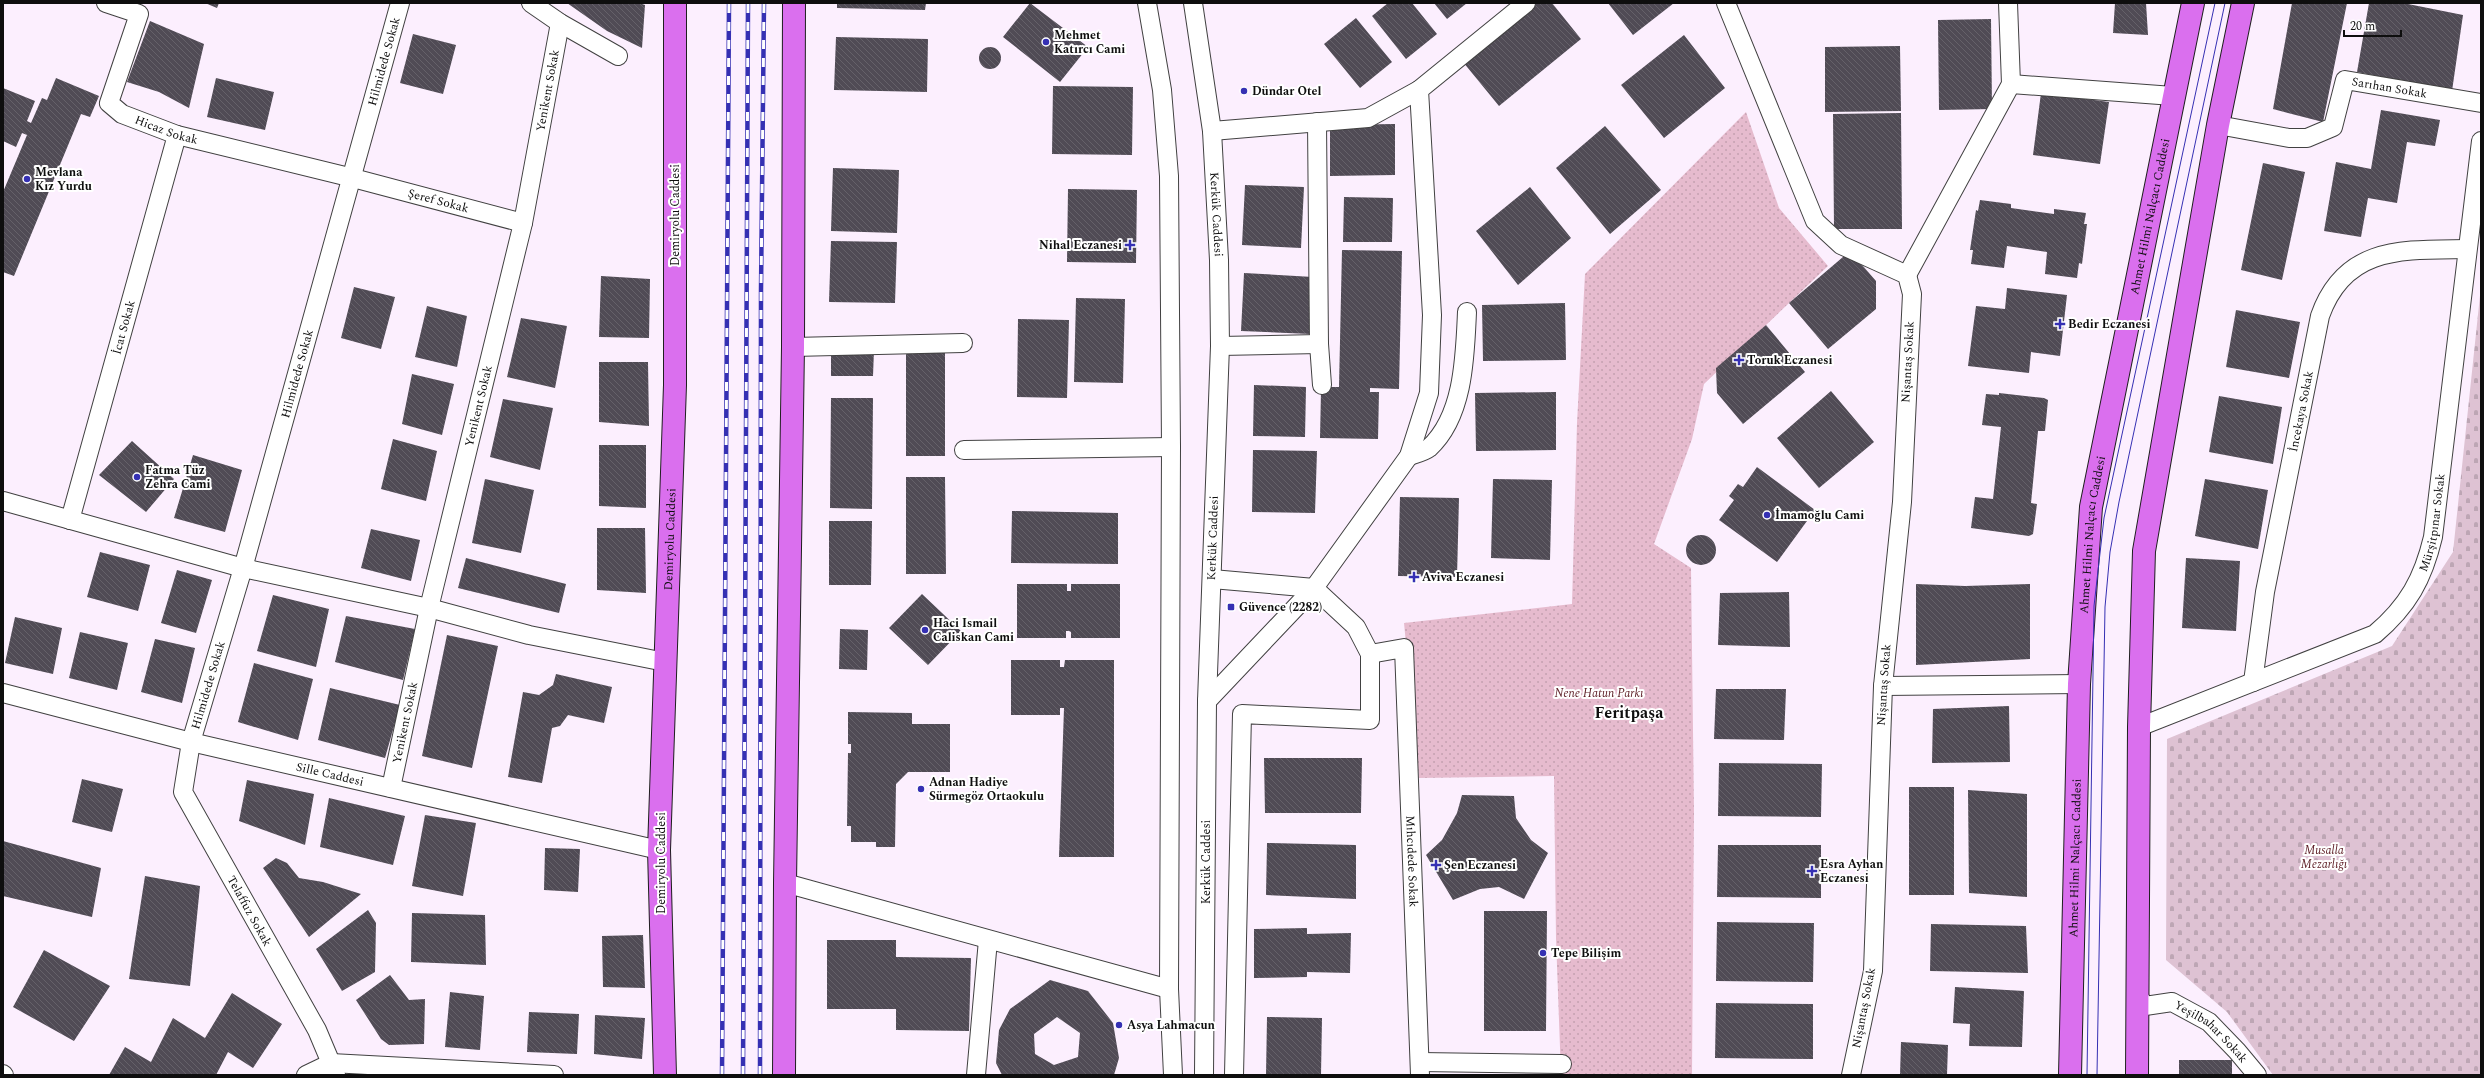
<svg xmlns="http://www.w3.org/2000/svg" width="2484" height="1078" font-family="Spectral,serif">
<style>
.cemetery{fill:url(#cemetery-stones)}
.park{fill:url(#park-dots)}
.building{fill:url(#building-back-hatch);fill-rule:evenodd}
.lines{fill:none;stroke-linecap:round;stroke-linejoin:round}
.minor-casing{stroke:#414141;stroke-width:20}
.major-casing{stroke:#1f1f1f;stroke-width:24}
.minor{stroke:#fff;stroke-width:18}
.major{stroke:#da6fee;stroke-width:22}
.tram{stroke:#3530b3;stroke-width:1}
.rail-casing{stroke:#3530b3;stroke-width:4.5}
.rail{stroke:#fff;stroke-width:3;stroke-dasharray:9;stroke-linecap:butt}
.poi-dot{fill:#3530b3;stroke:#fff;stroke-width:1.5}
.labels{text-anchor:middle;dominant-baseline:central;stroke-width:4;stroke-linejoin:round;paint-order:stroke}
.poi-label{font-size:12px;font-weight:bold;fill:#0e0e0e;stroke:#fff;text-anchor:start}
.street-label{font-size:12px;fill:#0e0e0e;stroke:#fff}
.park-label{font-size:12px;font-style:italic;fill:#61232a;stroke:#fff}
.district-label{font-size:16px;font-weight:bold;fill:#0e0e0e;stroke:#fff}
</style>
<defs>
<pattern id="cemetery-stones" width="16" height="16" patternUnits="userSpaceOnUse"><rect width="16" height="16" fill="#dec2d3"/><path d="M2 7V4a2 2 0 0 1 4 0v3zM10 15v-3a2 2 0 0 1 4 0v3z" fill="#bda6b4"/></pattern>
<pattern id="park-dots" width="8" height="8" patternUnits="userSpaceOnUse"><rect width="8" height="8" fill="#e6bbce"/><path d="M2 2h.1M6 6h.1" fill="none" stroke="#c4a0b0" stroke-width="1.8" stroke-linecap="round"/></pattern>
<pattern id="building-back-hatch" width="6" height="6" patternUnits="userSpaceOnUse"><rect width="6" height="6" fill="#504b55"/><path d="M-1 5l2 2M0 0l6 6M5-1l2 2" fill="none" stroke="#656169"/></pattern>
</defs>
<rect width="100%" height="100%" fill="#fceffe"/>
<path class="cemetery" d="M2481,286V1075H2273L2227,1012L2166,960L2167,739L2392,646L2453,552Z"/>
<path class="park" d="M1746,112L1779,208L1828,266L1704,384L1692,439L1654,544L1691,568L1694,812L1692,1075H1561L1556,938L1554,776L1419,778L1404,623L1572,604L1577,423L1585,274Z"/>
<path class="building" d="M205,3H219L217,8Z
M567,3H639L645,5L642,48L607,31Z
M837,3H926L925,10L837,8Z
M1030,3L1088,47L1060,82L1003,37Z
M1388,3H1412L1437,34L1406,59L1372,16Z
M1434,3H1467L1447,19Z
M1537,3H1552L1581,39L1499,106L1463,62Z
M1608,3H1674L1633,35Z
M2115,3H2146L2148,35L2113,33Z
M2292,3H2347L2323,122L2273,109Z
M2369,3H2403L2463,15L2452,91L2357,72Z
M1356,18L1392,62L1360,88L1324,44Z
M1991,19L1992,109L1939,110L1938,20Z
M150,21L204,44L189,108L159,92L127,82Z
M413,34L456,45L443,94L400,83Z
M1684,35L1725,88L1664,138L1621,85Z
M836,37L928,39L927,92L834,90Z
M1900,46L1901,111L1825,112V47Z
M979 58a11 11 0 1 1 22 0a11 11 0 1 1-22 0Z
M56,78L99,96L90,117L81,114L14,276L3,272V192L27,135L22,133L16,147L3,141V88L35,101L27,121L31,123L42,98L47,100Z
M216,78L274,92L265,130L207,117Z
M1053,86L1133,87L1132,155L1052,154Z
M2041,93L2109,102L2100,164L2033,155Z
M2381,110L2440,120L2435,146L2407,142L2397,203L2368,198L2361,237L2324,231L2336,162L2371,169Z
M1901,113L1902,229H1834L1833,114Z
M1395,124V175L1330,176V125Z
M1605,126L1661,190L1610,234L1556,168Z
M2263,163L2305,172L2282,280L2241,270Z
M833,168L899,170L897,233L831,231Z
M1245,185L1304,187L1301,248L1242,245Z
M1530,187L1571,238L1518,285L1476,231Z
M1068,189L1137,190L1136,263L1067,262Z
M1344,197L1393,198L1392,242H1343Z
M1980,200L2011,204V208L2054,214V209L2086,213L2084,224H2087L2082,264L2079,263L2077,278L2045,274L2047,252L2007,246L2004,268L1971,264L1973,250H1970L1976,210L1978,211Z
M831,241L897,242L895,303L829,302Z
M1342,250L1402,251L1399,389L1370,388V392H1379L1378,439L1320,438L1321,391H1330V387H1339Z
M1850,251L1876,281V309L1828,349L1789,303Z
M1244,273L1313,277L1310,334L1241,331Z
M601,276L650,279L649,338L599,337Z
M354,287L395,297L381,349L341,338Z
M2007,288L2067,295L2060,356L2031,352L2029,373L1968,366L1976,306L2005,309Z
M1076,298L1125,299L1123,383L1074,382Z
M1565,303L1566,360L1483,361L1482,305Z
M427,306L467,316L457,367L415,357Z
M2236,310L2300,322L2289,378L2226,367Z
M521,318L567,326L555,388L507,377Z
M1018,319L1069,320L1067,398L1017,397Z
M1766,325L1805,372L1743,424L1717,393L1716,368Z
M906,348H945V456H906Z
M831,349L874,350L873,376H831Z
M599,362H648L649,426L599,422Z
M412,374L454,384L442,435L402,424Z
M1254,385L1306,387L1305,437L1253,436Z
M1831,391L1874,442L1819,488L1777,438Z
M1556,392V450L1476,451L1475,393Z
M1999,393L2044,398L2048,400L2045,431H2038L2031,503L2037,504L2033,534L2029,536L1971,528L1975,497L1993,499L2001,427L1982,425L1986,394L1999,395Z
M2219,396L2282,407L2273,464L2209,452Z
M831,398H873L872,509L830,508Z
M503,399L553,408L540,470L490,457Z
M393,439L437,451L426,501L381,489Z
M132,441L174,479L146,512L99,475Z
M599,445H646V508L599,506Z
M1253,450L1317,451L1315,513L1252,512Z
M193,455L242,470L225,532L174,518Z
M1757,467L1815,510L1777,562L1719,520L1734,500L1729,496L1738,484L1743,487Z
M906,477H945L946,574H906Z
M485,479L534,490L521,553L472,543Z
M1493,479L1552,480L1550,560L1491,558Z
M2205,479L2268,490L2258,549L2195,536Z
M1400,497L1459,498L1457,577L1398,576Z
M1012,511L1118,513V564L1011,563Z
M829,521H872L871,585H829Z
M597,528H645L646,593L597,590Z
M371,529L420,540L411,581L361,568Z
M1686 550a15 15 0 1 1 30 0a15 15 0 1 1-30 0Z
M100,552L150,565L138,611L87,597Z
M466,558L566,584L559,613L458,588Z
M2186,558L2240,561L2236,631L2182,628Z
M177,570L212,580L196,633L161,623Z
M1017,584H1067V591H1071V584H1120V638H1071V632L1069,631H1066V638H1017Z
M1916,584L1965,586L2030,584V659L1916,665Z
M1789,592L1790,647L1718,645L1720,593Z
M922,594L961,631L928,665L889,628Z
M273,595L329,609L316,667L257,651Z
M346,616L415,629L403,680L335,662Z
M15,617L62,628L53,674L5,663Z
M840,629L868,630L867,670L839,669Z
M80,632L128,643L117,690L69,678Z
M447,635L498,646L472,768L422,756Z
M155,639L195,648L182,703L141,692Z
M1011,660H1060V667H1064L1065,660H1114V857H1059L1064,708H1060V715H1011Z
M254,663L313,679L298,740L238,722Z
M556,674L612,687L604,723L568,715L560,726L552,728L542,783L508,777L523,692L539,695L553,685Z
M330,688L400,705L385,758L318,740Z
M1716,689H1786L1784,740L1714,739Z
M2009,706L2010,762L1932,763L1933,709Z
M848,712L912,713V724H950V772H908L896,784L895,847H876V842H851V826H847L848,753H851V744H848Z
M1264,758H1362L1361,813H1265Z
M1719,763L1822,764L1821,817L1718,816Z
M82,779L123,789L112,832L72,822Z
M247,780L314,794L305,845L239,821Z
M1909,787H1954V895H1909Z
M1968,790L2027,794V897L1969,893Z
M1462,795L1514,796L1516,818L1531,840L1548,853L1524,899L1499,887L1480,889L1453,900L1426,855L1442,840L1457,813Z
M329,798L405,816L393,865L320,847Z
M425,815L476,823L463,896L412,886Z
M3,841L101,868L92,917L3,896Z
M1267,843L1356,845V899L1266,895Z
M1718,845H1821V898L1717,897Z
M545,848L580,849L578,892L544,890Z
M276,858L287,863L299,878L323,882L361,894L309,937L263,868Z
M145,876L200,886L190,986L129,979Z
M368,910L376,923L375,972L342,991L316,949Z
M1484,911H1547L1546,1031H1484Z
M412,913L485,915L486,965L411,962Z
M1717,922L1814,923L1813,982L1716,981Z
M1931,924L2026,926L2028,973L1930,971Z
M1307,928V934L1351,933L1350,973L1307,972V977L1254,978V929Z
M643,935L645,988L603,987L602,936Z
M827,940H896V957L971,958L969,1031L896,1030V1009H827Z
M44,950L110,986L74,1041L13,1007Z
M390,975L409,1000L425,999L424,1044L389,1045L381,1039L356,1000Z
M1050,980L1088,991L1113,1023L1119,1058L1114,1075H1002L996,1063L999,1030L1010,1009ZM1057,1017L1080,1033L1078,1057L1054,1065L1035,1054L1034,1034Z
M1955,987L2024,991L2022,1047L1969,1046L1970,1024L1953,1023Z
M450,992L484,996L480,1050L445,1047Z
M232,993L282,1024L253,1068L228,1052L216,1075H109L125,1047L151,1062L173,1018L205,1038Z
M1716,1003L1813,1004V1059L1715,1058Z
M529,1012L579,1014L577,1054L527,1052Z
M595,1015L645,1018L642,1059L594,1054Z
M1267,1017L1322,1018L1321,1075H1266Z
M1901,1042L1948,1045L1947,1075H1900Z
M2179,1060H2232V1075H2179Z"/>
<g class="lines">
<defs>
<g id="minor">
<path id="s1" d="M106,3L139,14L109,103L122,114L177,135L353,178L523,223"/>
<path d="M531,3L560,23L618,56"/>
<path d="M1147,3L1162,90L1169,176L1171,447L1169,989L1173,1075"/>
<path id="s2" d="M1193,3L1212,131L1219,260L1220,346L1207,701L1204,1075"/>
<path d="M1726,3L1815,221L1841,245L1907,275L1912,294L1902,502L1883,686L1873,971L1851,1075"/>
<path d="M2011,84L2173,96"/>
<path d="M1317,122L1319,344L1322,385"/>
<path id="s3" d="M2218,125L2289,138H2307L2333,127L2345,80L2481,103"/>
<path d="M1212,131L1368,118L1419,90"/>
<path d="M1907,275L2011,84L2008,3"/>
<path d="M1220,346L1319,344"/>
<path d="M793,347L963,343"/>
<path d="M964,450L1171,447"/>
<path d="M1409,456C1415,454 1424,452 1429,448C1464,416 1465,356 1467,312"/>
<path d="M3,501L243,568L429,608L529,635L665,662"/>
<path id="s4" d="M70,520L177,135"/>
<path d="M1212,579L1314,588L1356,627L1370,654V720L1242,714L1234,1075"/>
<path id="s5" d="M1370,654L1404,648L1420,1075"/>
<path id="s6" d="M2253,682L2265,592L2320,316C2345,245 2404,250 2467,249"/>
<path d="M1883,686L2079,684"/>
<path id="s7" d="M3,693L191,742L659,850"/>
<path d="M1207,701L1314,588L1409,456L1429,393L1432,315L1419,90L1526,3"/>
<path id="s8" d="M2139,727L2375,634C2408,606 2423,579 2433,537L2481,141"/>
<path id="s9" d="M391,788L429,608L523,223L560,23"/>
<path d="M785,883L1169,989"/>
<path id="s10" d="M2138,996L2145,1006L2172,1002L2209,1022L2237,1051L2257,1075"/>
<path d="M1420,1062L1562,1064"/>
<path d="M3,1074L4,1075"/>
<path d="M306,1075L331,1063L554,1075"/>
<path id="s11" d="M336,1075L317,1030L183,792L191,742L243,568L400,3"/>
<path d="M976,1075L988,940"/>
</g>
<g id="major">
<path id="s12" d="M665,1075L659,850L675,385V3"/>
<path d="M784,1075L785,883L793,347L794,3"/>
<path id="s13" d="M2070,1075L2079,684L2091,507L2193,3"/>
<path d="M2137,1075L2139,727L2144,551L2218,125L2243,3"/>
</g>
</defs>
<use href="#minor" class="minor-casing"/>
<use href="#major" class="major-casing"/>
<use href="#minor" class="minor"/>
<use href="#major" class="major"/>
<path class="tram" d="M2087,1075L2094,606L2104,518L2215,3
M2097,1075L2105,607L2110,552L2119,502L2225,3"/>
<defs>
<path id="rail" d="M722,1075L729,3
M743,1075L748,3
M760,1075L761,290L764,3"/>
</defs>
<use href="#rail" class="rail-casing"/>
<use href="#rail" class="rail"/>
</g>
<g class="poi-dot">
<circle cx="1046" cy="42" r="4"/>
<circle cx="1244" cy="91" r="4"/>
<circle cx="27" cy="179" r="4"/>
<path d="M1128 239h4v4h4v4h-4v4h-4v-4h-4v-4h4z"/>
<path d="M2058 318h4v4h4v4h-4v4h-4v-4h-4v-4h4z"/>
<path d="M1737 354h4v4h4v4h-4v4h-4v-4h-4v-4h4z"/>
<circle cx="137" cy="477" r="4"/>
<circle cx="1767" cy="515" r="4"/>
<path d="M1412 571h4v4h4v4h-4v4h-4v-4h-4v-4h4z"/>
<rect x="1227" y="603" width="8" height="8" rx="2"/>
<circle cx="925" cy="630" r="4"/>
<circle cx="921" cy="789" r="4"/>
<path d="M1434 859h4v4h4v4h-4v4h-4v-4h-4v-4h4z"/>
<path d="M1810 865h4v4h4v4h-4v4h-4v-4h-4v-4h4z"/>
<circle cx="1543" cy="953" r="4"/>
<circle cx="1119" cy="1025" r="4"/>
</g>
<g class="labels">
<g class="poi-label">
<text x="1054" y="35">Mehmet<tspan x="1054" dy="14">Katırcı Cami</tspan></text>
<text x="1252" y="91">Dündar Otel</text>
<text x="35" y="172">Mevlana<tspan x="35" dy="14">Kız Yurdu</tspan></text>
<text x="1122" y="245" text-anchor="end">Nihal Eczanesi</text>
<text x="2068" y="324">Bedir Eczanesi</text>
<text x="1747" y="360">Toruk Eczanesi</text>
<text x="145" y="470">Fatma Tüz<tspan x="145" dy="14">Zehra Cami</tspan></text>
<text x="1775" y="515">İmamoğlu Cami</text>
<text x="1422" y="577">Aviva Eczanesi</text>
<text x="1239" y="607">Güvence (2282)</text>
<text x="933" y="623">Haci Ismail<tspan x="933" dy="14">Caliskan Cami</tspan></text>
<text x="929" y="782">Adnan Hadiye<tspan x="929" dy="14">Sürmegöz Ortaokulu</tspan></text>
<text x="1820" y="864">Esra Ayhan<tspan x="1820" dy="14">Eczanesi</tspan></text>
<text x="1444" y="865">Şen Eczanesi</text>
<text x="1551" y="953">Tepe Bilişim</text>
<text x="1127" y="1025">Asya Lahmacun</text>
</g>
<g class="street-label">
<text stroke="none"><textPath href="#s11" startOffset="1080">Hilmidede Sokak</textPath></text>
<text stroke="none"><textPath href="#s3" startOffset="212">Sarıhan Sokak</textPath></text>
<text stroke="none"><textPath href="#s9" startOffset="715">Yenikent Sokak</textPath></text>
<text stroke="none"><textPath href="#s1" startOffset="193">Hicaz Sokak</textPath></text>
<text stroke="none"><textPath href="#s1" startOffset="474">Şeref Sokak</textPath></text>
<text stroke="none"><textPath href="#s2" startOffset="213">Kerkük Caddesi</textPath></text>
<text transform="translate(675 215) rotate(-90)">Demiryolu Caddesi</text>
<text stroke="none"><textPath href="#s13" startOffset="865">Ahmet Hilmi Nalçacı Caddesi</textPath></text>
<text stroke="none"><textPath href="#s4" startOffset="200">İcat Sokak</textPath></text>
<text transform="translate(1908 362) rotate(-87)">Nişantaş Sokak</text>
<text stroke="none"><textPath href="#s11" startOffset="756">Hilmidede Sokak</textPath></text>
<text stroke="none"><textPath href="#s9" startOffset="392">Yenikent Sokak</textPath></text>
<text stroke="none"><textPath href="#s6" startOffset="275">İncekaya Sokak</textPath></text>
<text stroke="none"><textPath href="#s8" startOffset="383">Mürşitpınar Sokak</textPath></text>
<text stroke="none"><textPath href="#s13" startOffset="541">Ahmet Hilmi Nalçacı Caddesi</textPath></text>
<text transform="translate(1213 538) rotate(-88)">Kerkük Caddesi</text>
<text stroke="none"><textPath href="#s12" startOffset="536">Demiryolu Caddesi</textPath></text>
<text stroke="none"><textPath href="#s11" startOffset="432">Hilmidede Sokak</textPath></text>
<text transform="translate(1884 685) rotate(-86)">Nişantaş Sokak</text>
<text stroke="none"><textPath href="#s9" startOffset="67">Yenikent Sokak</textPath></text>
<text stroke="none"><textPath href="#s7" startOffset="337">Sille Caddesi</textPath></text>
<text stroke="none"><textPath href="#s13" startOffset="217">Ahmet Hilmi Nalçacı Caddesi</textPath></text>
<text stroke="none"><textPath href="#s5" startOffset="248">Mıhcıdede Sokak</textPath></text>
<text transform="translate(1206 862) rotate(-90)">Kerkük Caddesi</text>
<text transform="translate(661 863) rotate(-90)">Demiryolu Caddesi</text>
<text transform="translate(249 911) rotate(61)">Telaffuz Sokak</text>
<text transform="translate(1864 1008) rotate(-79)">Nişantaş Sokak</text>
<text stroke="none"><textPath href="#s10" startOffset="89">Yeşilbahar Sokak</textPath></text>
</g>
<g class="park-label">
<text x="1599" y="693">Nene Hatun Parkı</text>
<text x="2324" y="850">Musalla<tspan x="2324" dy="14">Mezarlığı</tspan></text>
</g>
<g class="district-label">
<text x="1629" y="713">Feritpaşa</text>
</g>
</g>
<rect width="2484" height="1078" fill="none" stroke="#0e0e0e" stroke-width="8"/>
<path d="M2344 30v6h57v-6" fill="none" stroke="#0e0e0e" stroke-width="2"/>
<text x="2350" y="30" font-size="12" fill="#0e0e0e" stroke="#ffffff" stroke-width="3" paint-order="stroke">20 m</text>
</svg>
